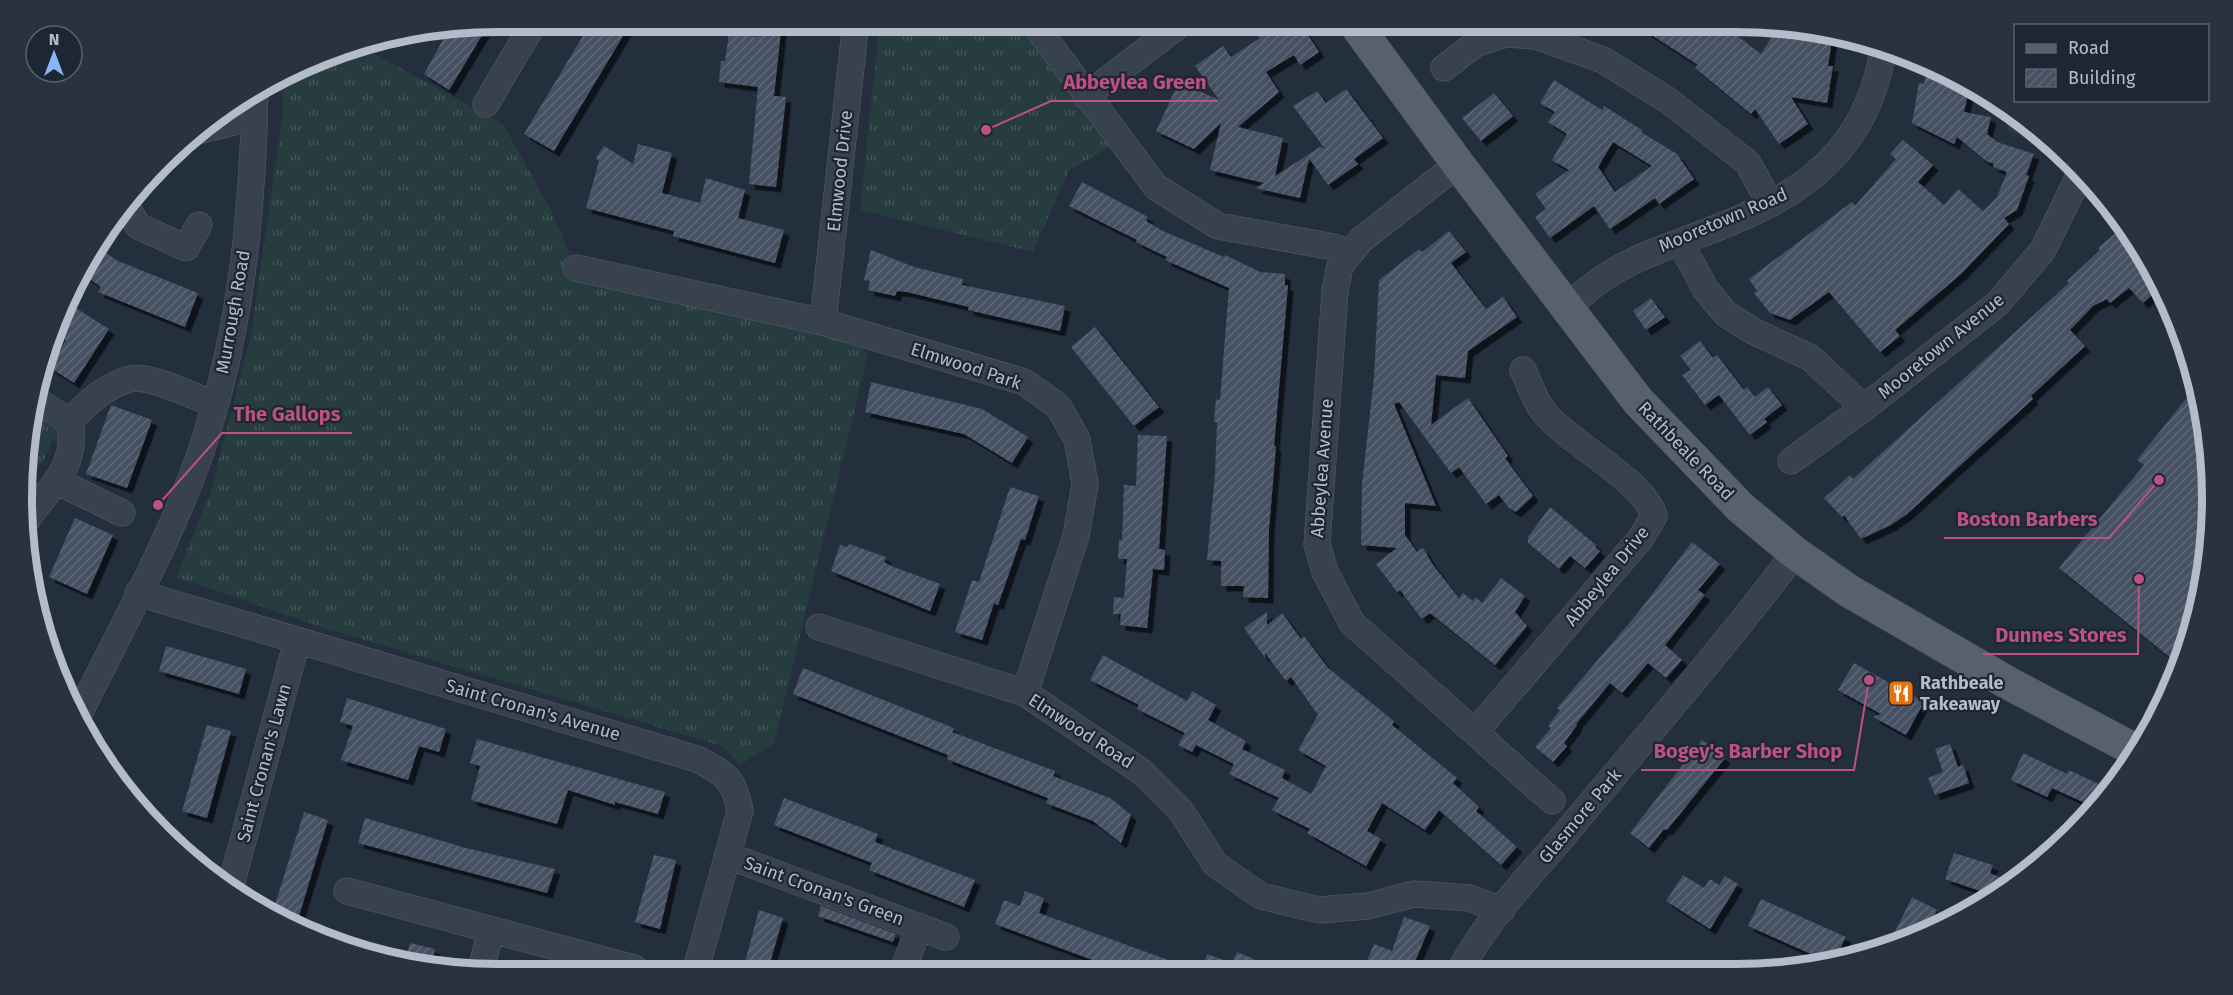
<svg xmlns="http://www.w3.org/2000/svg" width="2233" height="995" font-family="'Fira Sans',sans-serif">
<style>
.grass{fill:url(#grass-tufts)}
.building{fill:url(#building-hatch);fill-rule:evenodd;filter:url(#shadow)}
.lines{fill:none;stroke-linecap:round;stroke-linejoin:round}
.minor-casing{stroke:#565f6c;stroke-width:27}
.major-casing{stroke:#414a57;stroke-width:34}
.minor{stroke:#38414e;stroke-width:26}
.major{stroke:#56606e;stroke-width:33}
.labels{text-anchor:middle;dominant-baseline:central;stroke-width:4.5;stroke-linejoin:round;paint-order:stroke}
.street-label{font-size:18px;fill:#b4bcc9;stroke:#1d2633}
.poi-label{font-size:18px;font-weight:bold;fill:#b4bcc9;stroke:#1d2633;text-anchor:start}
.rim{fill:none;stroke:#b4bcc9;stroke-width:8}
.leader{fill:none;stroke:#bd5182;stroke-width:2}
.callout-dot{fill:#bd5182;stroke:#1d2633;stroke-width:2}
.callout-label{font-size:20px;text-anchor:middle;font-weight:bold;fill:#bd5182;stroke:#1d2633;stroke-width:4.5;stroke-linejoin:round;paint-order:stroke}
</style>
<defs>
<pattern id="grass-tufts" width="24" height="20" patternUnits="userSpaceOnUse" patternTransform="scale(1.5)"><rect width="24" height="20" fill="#263c3f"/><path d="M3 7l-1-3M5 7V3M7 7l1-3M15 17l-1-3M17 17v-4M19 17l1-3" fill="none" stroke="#435659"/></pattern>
<pattern id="building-hatch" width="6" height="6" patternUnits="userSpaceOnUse" patternTransform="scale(1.5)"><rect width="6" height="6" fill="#455162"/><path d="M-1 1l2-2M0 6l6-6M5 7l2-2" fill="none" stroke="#5d6877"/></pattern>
<filter id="shadow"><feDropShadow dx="5.5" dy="5.5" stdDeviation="0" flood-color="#0009"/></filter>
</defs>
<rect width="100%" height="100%" fill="#242f3e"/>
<path class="grass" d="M880,21H1021L1114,145L1069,170L1033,252L860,210Z
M356,44L503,124L552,212L576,268L855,331L867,358L774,743L740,765L722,746L324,628L176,577L211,491L251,335L283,114L281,75L344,46Z
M2011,110L2057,148L2007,131Z
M30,405L56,419L52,426L56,431L65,432L63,439H53L45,458L28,482Z"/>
<path class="building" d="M592,21H632L554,151L524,134Z
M759,21H782L774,96L786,97L776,187L749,184L758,87L719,82L721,61H725L729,33L757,37Z
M1249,21H1292L1300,32L1304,29L1319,52L1300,65L1294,55L1266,72L1279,92L1238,127L1283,138L1275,176L1320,147L1325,149L1293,106L1317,91L1326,103L1346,89L1383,138L1354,159L1358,164L1328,185L1309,158L1300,198L1255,188L1264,183L1210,170L1221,123L1194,149L1156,131L1179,82L1219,100L1195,66L1223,46L1231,57L1260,38Z
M1630,21H1718L1761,54L1778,27L1806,35L1807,28L1833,32L1828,66H1833L1827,103L1791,97L1808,124L1779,144L1755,109L1751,114L1695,68L1698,65Z
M490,22L449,90L424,74L449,29Z
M1928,63L1970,85L1964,112L1991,117L1987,134L1997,142L2034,154L2026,175L2029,176L2017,210L2004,218L2009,224L1961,274L1895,330L1900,336L1880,352L1829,292L1790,320L1770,313L1754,293L1757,291L1749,279L1852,202L1855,206L1896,159L1890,154L1903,140L1933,165L1918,182L1944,205L1958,189L1983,211L1997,197L2007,172L1993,167L1994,164L1986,161L1957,137L1954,144L1912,123L1919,83L1924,84Z
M1554,80L1602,110L1604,106L1642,130L1641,132L1677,154L1694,179L1659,204L1655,198L1610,229L1594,206L1550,238L1535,217L1546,209L1535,194L1569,170L1552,160L1567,134L1548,122L1555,112L1540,103ZM1613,142L1652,166L1615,192L1598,167Z
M1494,93L1513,116L1481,141L1462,118Z
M638,144L672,153L662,193L700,203L706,178L745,190L738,218L784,230L775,263L673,236L674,231L586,208L599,161L596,158L604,146L633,164Z
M1082,182L1148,217L1146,221L1163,231L1224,257L1225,255L1260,272L1285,274V285H1288L1274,446H1276L1269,529L1268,598L1243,597L1244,586H1221V561L1207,560L1215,474L1217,422H1214L1216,399L1220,400L1229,288L1165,260L1167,257L1136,242L1137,240L1069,206Z
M2125,225L2161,287L2143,303L2129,288L2110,303L2107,299L2093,306L2070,330L2085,346L2031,396L2033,399L1907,514L1891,525L1861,539L1844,515L1842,517L1824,498L1850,475L1853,479L1916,422L2069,283L2067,281L2100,250L2098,248Z
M1449,231L1466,252L1451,263L1486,309L1503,297L1517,317L1468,351L1465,378L1436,375L1431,425L1468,398L1508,456L1505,458L1533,496L1516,512L1509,508L1499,495L1486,504L1459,467L1451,473L1399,402L1394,404L1436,506L1405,503V535L1417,552L1423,548L1433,565L1459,598L1463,593L1473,601L1476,597L1482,603L1501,578L1525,596L1515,612L1527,626L1495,665L1430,613L1422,619L1400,590L1397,592L1376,564L1397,548L1361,545L1362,484L1374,377L1379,280L1419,249L1422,252Z
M96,246L118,261L198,293L185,327L98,292L101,287L80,272L85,260Z
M871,250L914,267L963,279L962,285L1065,306L1060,331L968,310L969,307L907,292L897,291L895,296L868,290L870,281L864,280Z
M1651,298L1665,317L1646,330L1633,311Z
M71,305L109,329L74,383L49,367L66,340L57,334Z
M1095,327L1159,407L1134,426L1071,347Z
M1700,341L1713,358L1717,355L1744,390L1747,387L1755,397L1768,387L1782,405L1764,419L1767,422L1750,435L1719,395L1705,405L1682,375L1691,370L1680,356Z
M871,382L982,409L1028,437L1012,463L964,434L865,412Z
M2197,385L2203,404L2212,497L2203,590L2183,655L2177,663L2059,568L2144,465L2137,460Z
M111,405L152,420L127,488L86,474Z
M1138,435L1167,436L1159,549L1165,550L1164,570L1153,569L1147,628L1120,625L1121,614H1113L1114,597L1124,598L1127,559H1118L1119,540H1122L1124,485L1136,486Z
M1010,487L1039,496L1025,540L1021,539L998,605L994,603L982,640L955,632L972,580L979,582Z
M1550,507L1596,545L1595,547L1600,551L1585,568L1570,556L1559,569L1528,543V537Z
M75,518L113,535L87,594L49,577Z
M1692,542L1720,564L1698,590L1705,595L1665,645L1682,660L1666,678L1648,663L1622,693L1610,683L1576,724L1577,725L1564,743L1567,746L1553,762L1535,747L1551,728L1548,726L1560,710L1557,708L1637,614Z
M849,544L886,557L884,562L891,566L940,584L930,611L831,571L840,545L848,547Z
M1267,612V625L1282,613L1301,639L1304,636L1328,668L1394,721L1392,725L1457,778L1453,783L1479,807L1476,811L1517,847L1501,865L1439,810L1425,830L1382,803L1367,831L1381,839L1366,866L1307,833L1310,829L1272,810L1279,798L1229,774L1234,764L1196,745L1192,752L1178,745L1185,733L1137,709L1139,705L1090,680L1103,655L1187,701L1192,691L1216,705L1208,720L1246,741L1242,749L1285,770L1282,778L1311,794L1326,766L1298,750L1318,715L1291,677L1286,681L1265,653V658L1244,628Z
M166,646L246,669L239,694L159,671Z
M1854,663L1924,702L1906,735L1873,717L1881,714L1838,690Z
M803,668L954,728L952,732L1055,771L1053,776L1112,799L1131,815L1121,843L1093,821L1046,803L1048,798L947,759L948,755L793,694Z
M347,698L446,729L439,752L419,746L408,780L341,760L353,726L340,722Z
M207,725L231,731L207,818L182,811Z
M477,739L665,792L658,814L615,802V805L568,790L557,824L471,800L480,766L470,763Z
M1702,740L1725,758L1667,830L1664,829L1649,848L1630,833Z
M1950,744L1958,767L1963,765L1969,783L1935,795L1928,778L1943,772L1935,749Z
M2023,753L2067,774L2069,770L2111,790L2094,807L2052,788L2047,797L2011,780Z
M784,798L878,834L875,842L975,880L964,907L869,870L872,863L774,825Z
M304,812L328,820L296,926L273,911Z
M365,818L466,848L555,869L547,893L358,843Z
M1954,853L1993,865L1990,873L2013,883L1992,895L1945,879Z
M654,855L676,860L660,929L635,922Z
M1683,875L1704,888L1710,879L1719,885L1725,876L1738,884L1710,929L1666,901Z
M1025,891L1044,898L1039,913L1193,969V972H1125L995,924L1004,900L1020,906Z
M1912,897L1937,910L1926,933L1888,946Z
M1761,899L1846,937L1834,960L1829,962L1748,926Z
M821,906L896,934L893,942L818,916Z
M759,910L783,918L767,973H742Z
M1404,917L1430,926L1411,971H1396L1367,961L1374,944L1392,951Z
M410,943L435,949L430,967L404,965Z
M1237,952L1254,959L1250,972H1201L1207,954L1232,963Z"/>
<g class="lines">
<defs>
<path id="minor" d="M1032,21L1156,187L1218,226L1334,247L1349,253
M1444,68L1475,44L1506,34L1536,36L1603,60L1669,101L1748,163L1770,204
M1086,96L1184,21
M486,104L535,21
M194,132L238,121L254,122
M1458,164L1361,240L1340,266L1335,291L1317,544L1325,572L1352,623L1552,801
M127,207L138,226L186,248L199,225
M1680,242L1706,290L1726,314L1753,331L1811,358L1864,408
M576,268L823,322L1024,382L1058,406L1077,439L1085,484L1076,536L1025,693
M1568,309C1597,275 1638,257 1680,242C1785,203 1863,169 1884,47
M823,322L856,21
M33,398L70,422
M1791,461L1864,408L1997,304L2043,250L2080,174
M56,481L122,513
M26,521C50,486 78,468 70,422C85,404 107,385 130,379C149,374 195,397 214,404
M138,593L697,759C726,774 734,779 740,811L695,973
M819,627L1025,693L1142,772L1181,811L1215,864L1261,896L1319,910L1368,906L1414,894L1469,898L1502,910
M77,718C116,639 160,559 192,476C239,353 253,219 255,88
M1476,731L1641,538L1654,516C1645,481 1567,442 1544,412C1535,401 1529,383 1523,370
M729,856L946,937
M231,885L297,641
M347,891L634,968
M905,965L919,926
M1460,971C1487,918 1533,873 1571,827C1646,737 1724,647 1795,553
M480,972L491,931"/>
<path id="major" d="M1353,21L1458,164L1638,401L1740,507L1795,553L1849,591L2010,684L2135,750"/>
</defs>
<use href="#minor" class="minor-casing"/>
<use href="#major" class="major-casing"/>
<use href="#minor" class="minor"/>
<use href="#major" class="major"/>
</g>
<defs>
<symbol id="restaurant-square" viewBox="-11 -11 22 22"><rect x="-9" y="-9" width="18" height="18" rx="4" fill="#e8710a" stroke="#1d2633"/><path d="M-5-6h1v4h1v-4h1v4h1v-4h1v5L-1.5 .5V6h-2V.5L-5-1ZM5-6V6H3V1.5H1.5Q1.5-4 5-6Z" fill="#fff"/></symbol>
</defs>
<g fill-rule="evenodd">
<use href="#restaurant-square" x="1886" y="678" width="30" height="30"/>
</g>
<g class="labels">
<g class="street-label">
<text transform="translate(840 171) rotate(-84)">Elmwood Drive</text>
<text transform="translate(1723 220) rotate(-23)">Mooretown Road</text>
<text transform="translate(233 312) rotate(-80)">Murrough Road</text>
<text transform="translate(1941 346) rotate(-39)">Mooretown Avenue</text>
<text transform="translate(966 366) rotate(18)">Elmwood Park</text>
<text transform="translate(1686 451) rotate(46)">Rathbeale Road</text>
<text transform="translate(1322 468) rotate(-86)">Abbeylea Avenue</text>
<text transform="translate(1607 576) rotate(-51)">Abbeylea Drive</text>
<text transform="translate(533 710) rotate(16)">Saint Cronan's Avenue</text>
<text transform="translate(1081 731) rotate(33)">Elmwood Road</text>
<text transform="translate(264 763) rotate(-75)">Saint Cronan's Lawn</text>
<text transform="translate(1580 816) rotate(-50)">Glasmore Park</text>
<text transform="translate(824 891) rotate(20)">Saint Cronan's Green</text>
</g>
<g class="poi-label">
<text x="1920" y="683">Rathbeale<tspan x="1920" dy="21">Takeaway</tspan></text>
</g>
</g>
<path d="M0 0H2233V995H0ZM498 32H1736A466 466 0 0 1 2202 498V498A466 466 0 0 1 1736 964H498A466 466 0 0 1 32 498V498A466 466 0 0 1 498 32Z" fill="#29323f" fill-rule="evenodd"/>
<path class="rim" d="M498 32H1736A466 466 0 0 1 2202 498V498A466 466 0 0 1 1736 964H498A466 466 0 0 1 32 498V498A466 466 0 0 1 498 32Z"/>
<path class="leader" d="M986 130L1051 101H1218M158 505L222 433H352M2159 480L2109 538H1944M2139 579L2138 654H1983M1869 680L1854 770H1641"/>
<g class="callout-dot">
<circle cx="986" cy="130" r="6"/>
<circle cx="158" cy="505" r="6"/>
<circle cx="2159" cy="480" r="6"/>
<circle cx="2139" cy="579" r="6"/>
<circle cx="1869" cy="680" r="6"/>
</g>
<g class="callout-label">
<text x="1135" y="89">Abbeylea Green</text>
<text x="287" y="421">The Gallops</text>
<text x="2027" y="526">Boston Barbers</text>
<text x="2061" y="642">Dunnes Stores</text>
<text x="1748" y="758">Bogey's Barber Shop</text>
</g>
<rect x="2014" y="24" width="195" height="78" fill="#1d2633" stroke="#59626f" stroke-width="1.5"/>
<rect x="2026" y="44" width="30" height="9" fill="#56606e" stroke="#59626f" stroke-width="1.5"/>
<text x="2068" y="54" font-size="18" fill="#b4bcc9">Road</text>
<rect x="2026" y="69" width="30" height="18" fill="url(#building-hatch)" stroke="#59626f" stroke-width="1.5"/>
<text x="2068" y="84" font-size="18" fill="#b4bcc9">Building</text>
<g transform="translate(54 54)"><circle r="28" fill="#1d2633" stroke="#59626f" stroke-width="1.5"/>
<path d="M0-4.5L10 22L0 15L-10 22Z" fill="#8ab4f8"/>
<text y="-9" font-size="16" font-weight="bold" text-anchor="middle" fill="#b4bcc9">N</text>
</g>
</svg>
